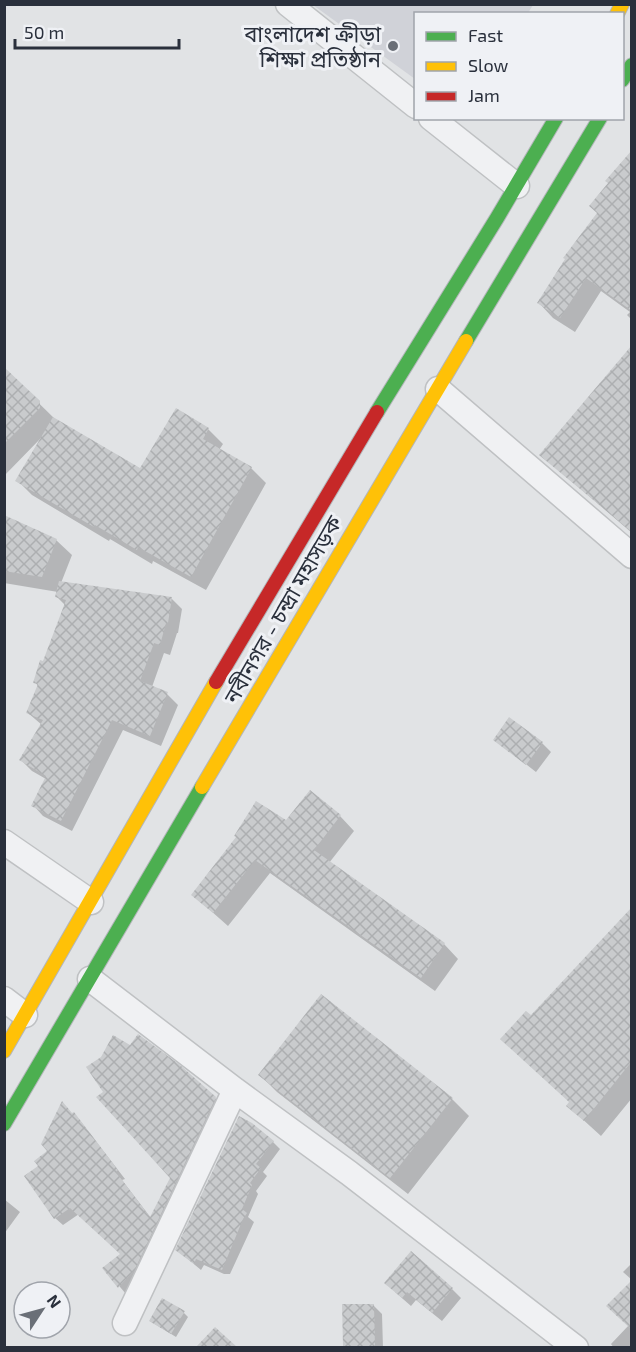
<svg xmlns="http://www.w3.org/2000/svg" width="636" height="1352" font-family="'Exo 2','Noto Sans Bengali',sans-serif">
<style>
.built{fill:#d0d2d8}
.shadow{fill:#0003}
.building{fill:url(#building-cross-hatch)}
.lines{fill:none;stroke-linecap:round;stroke-linejoin:round}
.street-casing{stroke:#bfc1c3;stroke-width:27}
.fast-casing{stroke:#b3b6ba;stroke-width:16}
.slow-casing{stroke:#b3b6ba;stroke-width:16}
.jam-casing{stroke:#b3b6ba;stroke-width:16}
.street{stroke:#f0f1f3;stroke-width:24}
.fast{stroke:#4caf50;stroke-width:14}
.slow{stroke:#ffc107;stroke-width:14}
.jam{stroke:#c62828;stroke-width:14}
.poi-dot{fill:#6a6f77;stroke:#eff1f5;stroke-width:2}
.labels{text-anchor:middle;dominant-baseline:central;stroke-width:6;stroke-linejoin:round;paint-order:stroke}
.poi-label{font-size:22px;fill:#2a303c;stroke:#eff1f5;text-anchor:end}
.street-label{font-size:22px;fill:#2a303c;stroke:#eff1f5}
</style>
<defs>
<pattern id="building-cross-hatch" width="8" height="8" patternUnits="userSpaceOnUse" patternTransform="scale(1.5)"><rect width="8" height="8" fill="#c9cbcd"/><path d="M0 0l8 8M0 8l8-8" fill="none" stroke="#adafb1"/></pattern>
</defs>
<rect width="100%" height="100%" fill="#e1e3e5"/>
<path class="built" d="M313,5H533L528,13L416,14L415,79Z"/>
<path class="shadow" d="M632,152V320L627,315L630,312L601,291L575,332L553,318L539,303L599,213L610,183Z
M632,347V533L541,455Z
M4,369L57,421L140,470L176,410L208,429L223,444L219,450L251,468L266,483L206,590L153,561L152,564L110,539L109,541L32,495L17,480L41,438L4,476Z
M4,516L56,540L72,555L61,583L171,598L182,609L178,633H177L170,655L164,653L152,687L167,694L178,705L161,746L123,730L72,831L43,816L33,805L46,779L32,771L21,760L42,725L28,713L38,686L35,682L66,606L57,597L58,592L4,583Z
M495,740L542,743L551,752L536,772Z
M310,792L340,816L354,831L329,863L444,944L458,959L435,991L270,873L228,926L193,895L287,822Z
M632,909V1098L601,1136L568,1106L570,1103L531,1018Z
M260,1075L452,1099L469,1116L408,1194L277,1092Z
M215,1098L223,1106L126,1294L104,1268L122,1255L79,1214L63,1225L55,1218L40,1166L74,1113L125,1179L122,1180L151,1218Z
M273,1142L280,1149L263,1172L267,1176L256,1191L258,1194L248,1217L254,1222L230,1274H224L204,1265L201,1270L177,1250Z
M4,1199L20,1212L4,1234Z
M632,1263V1280L623,1272Z
M632,1282V1348H614L611,1344L629,1325Z
M452,1289L461,1298L442,1321L416,1300L411,1306L395,1292Z
M373,1305L382,1314L383,1348H345L344,1306Z
M184,1313L188,1317L176,1337L150,1321Z
M215,1329L234,1348H198Z"/>
<path class="building" d="M632,150V311L586,278L560,318L537,303L565,259L563,258L597,213L589,206L608,183L605,181Z
M632,345V532L539,455Z
M4,367L40,401V408L4,444Z
M176,408L209,428L203,439L252,467L191,577L138,547L137,550L95,525L94,527L15,481L53,417L140,468Z
M4,515L57,539L42,577L4,571Z
M59,581L172,597L168,623H166L160,645L154,643L140,681L168,692L150,736L112,720L61,821L31,806L46,776L19,760L43,720L26,713L38,684L33,683L40,660L43,661L66,600L55,597Z
M509,717L543,742L526,765L493,740Z
M310,790L341,815L314,850L445,943L421,978L255,860L213,913L191,895L236,837L234,836L256,801L286,820Z
M632,907V1061L584,1121L566,1106L569,1102L500,1039L526,1011L531,1015Z
M321,994L453,1098L390,1178L258,1075Z
M138,1034L180,1065L216,1097L135,1269L118,1288L102,1268L120,1254L70,1208L54,1219L24,1176L38,1166L34,1161L47,1151L41,1144L62,1101L72,1113L74,1112L118,1170L116,1172L150,1217L170,1178L96,1097L103,1092L86,1067L101,1057L113,1035L130,1045Z
M239,1116L252,1123L274,1141L256,1164L261,1168L250,1183L252,1185L242,1209L247,1213L243,1219L222,1270L196,1259L194,1264L175,1250Z
M411,1251L453,1288L432,1313L407,1292L402,1298L384,1283Z
M632,1280V1330L606,1306Z
M162,1298L185,1311L171,1334L149,1321Z
M342,1304H374L375,1347H343Z
M215,1327L237,1347H196Z"/>
<g class="lines">
<defs>
<path id="street" d="M288,4L416,106
M431,118L517,186
M438,389L632,556
M4,842L91,902
M90,979L235,1090L349,1173L576,1348
M4,999L25,1015
M125,1323L235,1090"/>
<path id="fast" d="M622,80L632,65
M466,341L600,118
M377,412L497,218L556,118
M4,1124L202,787"/>
<path id="slow" d="M617,14L622,4
M202,787L466,341
M4,1051L216,682"/>
<path id="jam" d="M216,682L377,412"/>
</defs>
<use href="#street" class="street-casing"/>
<use href="#fast" class="fast-casing"/>
<use href="#slow" class="slow-casing"/>
<use href="#jam" class="jam-casing"/>
<use href="#street" class="street"/>
<use href="#fast" class="fast"/>
<use href="#slow" class="slow"/>
<use href="#jam" class="jam"/>
</g>
<circle class="poi-dot" cx="393" cy="46" r="6"/>
<g class="labels">
<g class="poi-label">
<text x="381" y="33">বাংলাদেশ ক্রীড়া<tspan x="381" dy="25">শিক্ষা প্রতিষ্ঠান</tspan></text>
</g>
<g class="street-label">
<text transform="translate(282 609) rotate(-60)">নবীনগর - চন্দ্রা মহাসড়ক</text>
</g>
</g>
<rect width="636" height="1352" fill="none" stroke="#2a303c" stroke-width="12"/>
<rect x="414" y="12" width="210" height="108" fill="#eff1f5" stroke="#a0a4ab" stroke-width="1.5"/>
<rect x="426" y="32" width="30" height="9" fill="#4caf50" stroke="#a0a4ab" stroke-width="1.5"/>
<text x="468" y="42" font-size="18" fill="#2a303c">Fast</text>
<rect x="426" y="62" width="30" height="9" fill="#ffc107" stroke="#a0a4ab" stroke-width="1.5"/>
<text x="468" y="72" font-size="18" fill="#2a303c">Slow</text>
<rect x="426" y="92" width="30" height="9" fill="#c62828" stroke="#a0a4ab" stroke-width="1.5"/>
<text x="468" y="102" font-size="18" fill="#2a303c">Jam</text>
<g transform="translate(42 1310) rotate(54)"><circle r="28" fill="#eff1f5" stroke="#a0a4ab" stroke-width="1.5"/>
<path d="M0-4.5L10 22L0 15L-10 22Z" fill="#6a6f77"/>
<text y="-9" font-size="16" font-weight="bold" text-anchor="middle" fill="#2a303c">N</text>
</g>
<path d="M15 39v9h164v-9" fill="none" stroke="#2a303c" stroke-width="3"/>
<text x="24" y="39" font-size="18" fill="#2a303c" stroke="#eff1f5" stroke-width="4.5" paint-order="stroke">50 m</text>
</svg>
